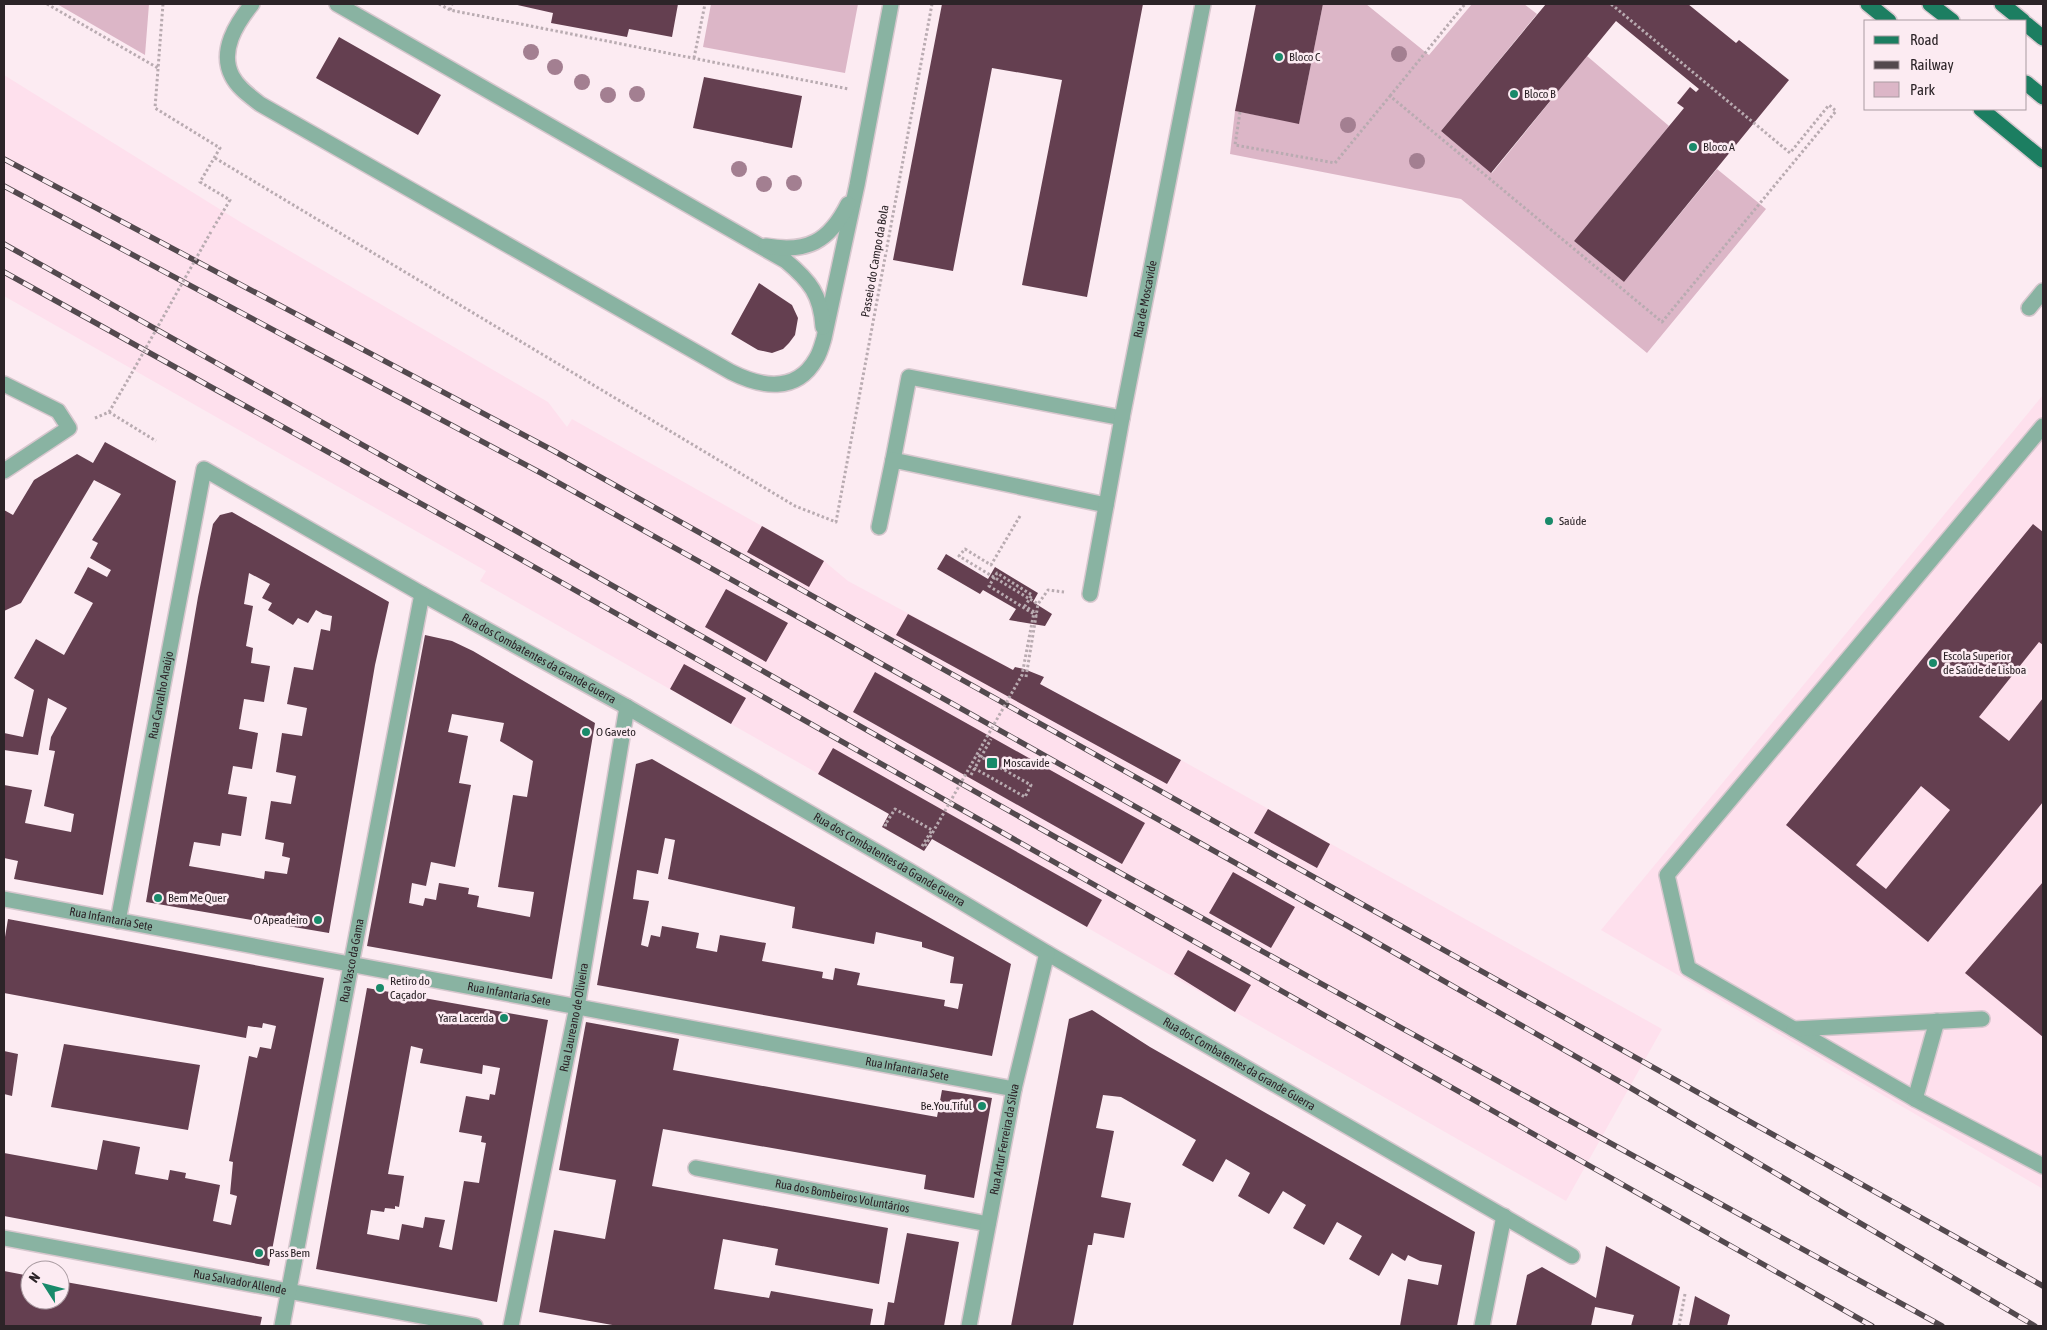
<svg xmlns="http://www.w3.org/2000/svg" width="2047" height="1330" font-family="'Asap Condensed',sans-serif">
<style>
.built{fill:#fee0ed}
.green{fill:#dcb6c7}
.building{fill:#643f50;fill-rule:evenodd}
.lines{fill:none;stroke-linecap:round;stroke-linejoin:round}
.minor-casing{stroke:#d7c7ce;stroke-width:18}
.major-casing{stroke:#d7c7ce;stroke-width:18}
.path{stroke:#b9abb1;stroke-width:3;stroke-dasharray:2.5 2.5;stroke-linecap:butt}
.minor{stroke:#89b3a2;stroke-width:15}
.major{stroke:#1c7e61;stroke-width:15}
.rail-casing{stroke:#53494e;stroke-width:5.5}
.rail{stroke:#fcebf2;stroke-width:4;stroke-dasharray:11;stroke-linecap:butt}
.path-bridge{stroke:#b9abb1;stroke-width:3;stroke-dasharray:2.5 2.5;stroke-linecap:butt}
.tree{fill:#a37f91}
.poi-dot{fill:#198a6a;stroke:#fcebf2;stroke-width:2}
.labels{text-anchor:middle;dominant-baseline:central;stroke-width:5;stroke-linejoin:round;paint-order:stroke}
.poi-label{font-size:12px;fill:#2c2428;stroke:#fcebf2;text-anchor:start}
.street-label{font-size:12px;fill:#2c2428;stroke:#fcebf2}
</style>
<rect width="100%" height="100%" fill="#fcebf2"/>
<path class="built" d="M4,75L242,223L548,402L567,427L572,419L824,561L848,581L1181,760L1662,1029L1566,1201L932,839L924,851L882,827L889,814L480,581L486,571L4,296Z
M2043,395V1189L1601,930Z"/>
<path class="green" d="M57,4H149L145,55Z
M711,4H858L845,73L703,47Z
M1323,4H1366L1429,55L1472,4H1524L1537,14L1441,131L1492,173L1587,56L1669,126L1574,241L1624,282L1717,169L1766,209L1647,353L1461,199L1230,154L1235,111L1299,123Z"/>
<path class="building" d="M513,4H678L672,37L629,29L627,37L551,23L553,13Z
M942,4H1143L1087,297L1022,285L1062,80L992,68L953,271L893,260Z
M1256,4H1323L1299,124L1235,111Z
M1546,4H1688L1736,43L1739,40L1789,80L1624,282L1574,241L1684,108L1677,103L1690,87L1696,92L1699,89L1616,21L1491,173L1441,131Z
M339,37L441,95L418,135L316,78Z
M704,77L802,96L792,148L693,128Z
M759,283L792,305L798,318L795,335L789,343L783,349L772,353L758,350L731,334Z
M105,442L176,481L103,895L14,879L18,861L4,858V785L32,790L25,823L71,832L74,814L44,806L55,751L49,750L51,737L67,708L48,698L38,755L4,750V733L23,737L34,690L14,678L36,639L64,655L93,603L74,593L88,567L107,577L111,570L90,558L98,543L92,540L121,494L94,480L21,603L4,611V510L13,515L34,480L77,454L93,463Z
M232,512L389,602L375,665L329,933L146,902L198,597L213,524L220,515ZM249,573L270,584L262,598L272,603L268,610L293,625L298,618L308,623L316,610L323,614L332,616L330,631L321,629L313,670L294,667L287,704L307,708L302,736L282,733L276,772L296,776L291,804L271,801L265,839L284,843L282,856L290,858L287,874L265,871L264,879L189,866L194,842L220,846L222,833L241,836L247,797L228,794L233,766L252,769L258,733L239,729L244,699L264,702L270,666L251,663L253,648L246,646L253,606L244,604Z
M2033,524L2043,532V645L2039,642L1979,717L2009,741L2043,698V802L1928,942L1786,825ZM1921,786L1950,810L1886,889L1856,865Z
M762,526L824,561L809,587L747,552Z
M946,554L988,579L995,567L1038,593L1033,602L1052,614L1045,626L1009,620L1016,609L983,590L980,594L937,569Z
M726,589L788,623L766,662L705,627Z
M908,614L1013,670L1015,667L1024,669L1044,677L1040,684L1181,760L1167,784L896,635Z
M425,635L452,641L473,651L595,723L552,979L367,946ZM452,714L504,723L500,741L533,761L527,797L513,795L498,887L534,892L530,917L477,907L479,896L468,894L469,888L439,883L436,900L425,898L423,906L409,903L412,883L426,886L431,862L455,867L471,785L459,783L468,736L448,732Z
M684,664L746,698L731,724L670,689Z
M875,672L1145,823L1122,864L853,712Z
M833,748L1102,900L1087,927L932,839L924,851L882,827L889,814L818,774Z
M652,759L1011,964L992,1056L597,985L636,764ZM665,838L675,840L668,879L795,907L792,928L874,944L876,932L922,942V947L954,957L950,983L963,984L958,1009L944,1006L945,1000L857,985L860,973L835,968L833,980L822,978L823,972L762,961L766,943L720,935L717,952L696,948L699,933L662,926L660,937L651,935L648,947L641,945L649,901L633,899L637,870L658,874Z
M1268,809L1330,844L1317,868L1254,833Z
M1233,872L1295,907L1271,948L1209,913Z
M2043,882V1037L1965,973Z
M8,919L324,978L269,1266L4,1216V1153L97,1170L103,1140L140,1147L135,1174L168,1180L170,1170L186,1173L185,1178L220,1185L213,1221L231,1225L237,1196L230,1194L233,1162L229,1161L249,1056L257,1058L260,1047L271,1049L276,1026L263,1023L262,1028L248,1026L246,1038L4,993V943Z
M1188,950L1251,985L1235,1012L1174,974Z
M367,988L548,1020L497,1302L316,1269ZM411,1046L423,1049L420,1063L482,1074L483,1065L500,1068L495,1095L490,1094L489,1100L466,1096L459,1132L482,1136L481,1142L486,1143L479,1183L464,1181L452,1250L439,1247L445,1220L425,1217L423,1228L402,1224L399,1240L367,1234L371,1210L384,1212L385,1208L395,1209V1206L399,1207L404,1176L388,1174Z
M1092,1010L1150,1047L1475,1232L1457,1326H1400L1408,1279L1438,1285L1442,1265L1420,1261L1408,1255L1405,1261L1392,1253L1379,1276L1349,1259L1362,1236L1337,1222L1324,1245L1293,1228L1306,1205L1283,1191L1269,1214L1238,1196L1250,1173L1226,1159L1213,1182L1182,1165L1196,1140L1121,1097L1103,1095L1096,1128L1114,1131L1101,1197L1131,1203L1124,1238L1094,1233L1092,1245H1088L1073,1325L1011,1326L1069,1019Z
M586,1022L679,1039L673,1070L937,1117L942,1090L992,1098L974,1198L924,1189L926,1175L663,1129L652,1186L888,1228L879,1284L775,1265L778,1249L723,1239L714,1289L769,1298L771,1291L873,1309L870,1326H618L539,1312L554,1230L605,1239L616,1180L559,1170Z
M64,1044L200,1065L188,1130L51,1107Z
M4,1051L18,1054L12,1096L4,1094Z
M907,1233L959,1242L944,1326H884L888,1302L894,1303Z
M1606,1246L1680,1287L1672,1326H1631L1634,1315L1595,1307L1591,1326H1516L1527,1275L1542,1267L1596,1298Z
M4,1271L30,1276V1300H60V1281L262,1317L260,1326H4Z
M1695,1296L1730,1315L1727,1326H1689Z"/>
<g class="lines">
<defs>
<g id="minor">
<path d="M252,4C236,24 219,51 232,76C238,88 250,96 260,104L731,372C761,387 796,394 816,359C820,353 822,345 824,338L857,185L891,4"/>
<path d="M337,4L786,261C810,281 821,295 823,327"/>
<path d="M766,246C807,253 829,242 848,204"/>
<path d="M2029,308L2043,291"/>
<path d="M4,384L58,411L69,428L4,471"/>
<path d="M2043,426L1667,875L1688,968L1915,1099L2043,1166"/>
<path d="M893,460L909,377L1122,418"/>
<path d="M879,527L893,460L1106,505"/>
<path id="s1" d="M1090,594L1122,418L1203,4"/>
<path id="s2" d="M4,899L1014,1089"/>
<path id="s3" d="M118,921L204,469L422,594L627,707L908,870L1047,953L1572,1256"/>
<path d="M1794,1029L1982,1019"/>
<path d="M1915,1099L1937,1021"/>
<path id="s4" d="M696,1168L988,1224"/>
<path id="s5" d="M4,1238L475,1326"/>
<path id="s6" d="M282,1326L422,594"/>
<path id="s7" d="M511,1326L577,1007L627,707"/>
<path id="s8" d="M969,1326L1014,1089L1047,953"/>
<path d="M1482,1326L1504,1216"/>
</g>
<path id="major" d="M1868,4L1889,21
M1930,4L1952,21
M2002,4L2023,21
M2026,24L2043,38
M2026,83L2043,97
M1981,109L2043,160"/>
</defs>
<use href="#minor" class="minor-casing"/>
<use href="#major" class="major-casing"/>
<path class="path" d="M47,4L158,68
M163,4L155,108L220,148L200,182L230,200L212,230
M439,4L450,10L849,89
M450,10L452,4
M694,58L705,4
M1390,96L1465,4
M1240,112L1235,145L1335,163L1390,96L1662,322L1836,111L1829,105L1790,153L1611,4
M215,158L795,506L836,522L932,4
M109,412L156,441
M95,418L109,412L129,378
M1020,516L991,565L965,549L959,556L1038,604
M1034,612L1025,606L1032,595L997,573L989,586L1037,616
M1026,677L1038,604L1048,590L1064,592
M974,768L1025,797L1031,785L976,754
M971,775L991,739
M887,825H885L895,809L932,830L921,848
M1679,1326L1685,1294"/>
<use href="#minor" class="minor"/>
<use href="#major" class="major"/>
<defs>
<path id="rail" d="M4,159L554,451L2043,1286
M4,186L541,473L816,627L1360,933L1629,1087L2035,1326
M4,244L511,528L1057,838L1942,1326
M4,272L499,547L1872,1326"/>
</defs>
<use href="#rail" class="rail-casing"/>
<use href="#rail" class="rail"/>
<path class="path-bridge" d="M129,378L212,230
M925,846L1022,675L1034,612"/>
</g>
<g class="tree">
<circle cx="531" cy="52" r="8"/>
<circle cx="1399" cy="54" r="8"/>
<circle cx="555" cy="67" r="8"/>
<circle cx="582" cy="82" r="8"/>
<circle cx="637" cy="94" r="8"/>
<circle cx="608" cy="95" r="8"/>
<circle cx="1348" cy="125" r="8"/>
<circle cx="1417" cy="161" r="8"/>
<circle cx="739" cy="169" r="8"/>
<circle cx="794" cy="183" r="8"/>
<circle cx="764" cy="184" r="8"/>
</g>
<g class="poi-dot">
<circle cx="1279" cy="57" r="5"/>
<circle cx="1514" cy="94" r="5"/>
<circle cx="1693" cy="147" r="5"/>
<circle cx="1549" cy="521" r="5"/>
<circle cx="1933" cy="663" r="5"/>
<circle cx="586" cy="732" r="5"/>
<rect x="986" y="757" width="12" height="12" rx="2.5"/>
<circle cx="158" cy="898" r="5"/>
<circle cx="318" cy="920" r="5"/>
<circle cx="380" cy="988" r="5"/>
<circle cx="504" cy="1018" r="5"/>
<circle cx="982" cy="1106" r="5"/>
<circle cx="259" cy="1253" r="5"/>
</g>
<g class="labels">
<g class="poi-label">
<text x="1289" y="57">Bloco C</text>
<text x="1524" y="94">Bloco B</text>
<text x="1703" y="147">Bloco A</text>
<text x="1559" y="521">Saúde</text>
<text x="1943" y="656">Escola Superior<tspan x="1943" dy="14">de Saúde de Lisboa</tspan></text>
<text x="596" y="732">O Gaveto</text>
<text x="1003" y="763">Moscavide</text>
<text x="168" y="898">Bem Me Quer</text>
<text x="308" y="920" text-anchor="end">O Apeadeiro</text>
<text x="390" y="981">Retiro do<tspan x="390" dy="14">Caçador</tspan></text>
<text x="494" y="1018" text-anchor="end">Yara Lacerda</text>
<text x="972" y="1106" text-anchor="end">Be.You.Tiful</text>
<text x="269" y="1253">Pass Bem</text>
</g>
<g class="street-label">
<text transform="translate(875 261) rotate(-80)">Passeio do Campo da Bola</text>
<text stroke="none"><textPath href="#s1" startOffset="300">Rua de Moscavide</textPath></text>
<text stroke="none"><textPath href="#s3" startOffset="845">Rua dos Combatentes da Grande Guerra</textPath></text>
<text stroke="none"><textPath href="#s3" startOffset="230">Rua Carvalho Araújo</textPath></text>
<text stroke="none"><textPath href="#s3" startOffset="1249">Rua dos Combatentes da Grande Guerra</textPath></text>
<text stroke="none"><textPath href="#s2" startOffset="109">Rua Infantaria Sete</textPath></text>
<text stroke="none"><textPath href="#s6" startOffset="372">Rua Vasco da Gama</textPath></text>
<text stroke="none"><textPath href="#s2" startOffset="514">Rua Infantaria Sete</textPath></text>
<text stroke="none"><textPath href="#s7" startOffset="315">Rua Laureano de Oliveira</textPath></text>
<text stroke="none"><textPath href="#s3" startOffset="1654">Rua dos Combatentes da Grande Guerra</textPath></text>
<text stroke="none"><textPath href="#s2" startOffset="919">Rua Infantaria Sete</textPath></text>
<text stroke="none"><textPath href="#s8" startOffset="190">Rua Artur Ferreira da Silva</textPath></text>
<text stroke="none"><textPath href="#s4" startOffset="149">Rua dos Bombeiros Voluntários</textPath></text>
<text stroke="none"><textPath href="#s5" startOffset="240">Rua Salvador Allende</textPath></text>
</g>
</g>
<rect width="2047" height="1330" fill="none" stroke="#2c2428" stroke-width="10"/>
<rect x="1864" y="20" width="162" height="90" fill="#fcebf2" stroke="#a99ba1"/>
<rect x="1874" y="36" width="25" height="8" fill="#1c7e61" stroke="#a99ba1"/>
<text x="1910" y="45" font-size="15" fill="#2c2428">Road</text>
<rect x="1874" y="61" width="25" height="8" fill="#53494e" stroke="#a99ba1"/>
<text x="1910" y="70" font-size="15" fill="#2c2428">Railway</text>
<rect x="1874" y="82" width="25" height="15" fill="#dcb6c7" stroke="#a99ba1"/>
<text x="1910" y="95" font-size="15" fill="#2c2428">Park</text>
<g transform="translate(45 1285) rotate(306)"><circle r="24" fill="#fcebf2" stroke="#a99ba1"/>
<path d="M0-4L9 19L0 12L-9 19Z" fill="#198a6a"/>
<text y="-8" font-size="14" font-weight="bold" text-anchor="middle" fill="#2c2428">N</text>
</g>
</svg>
